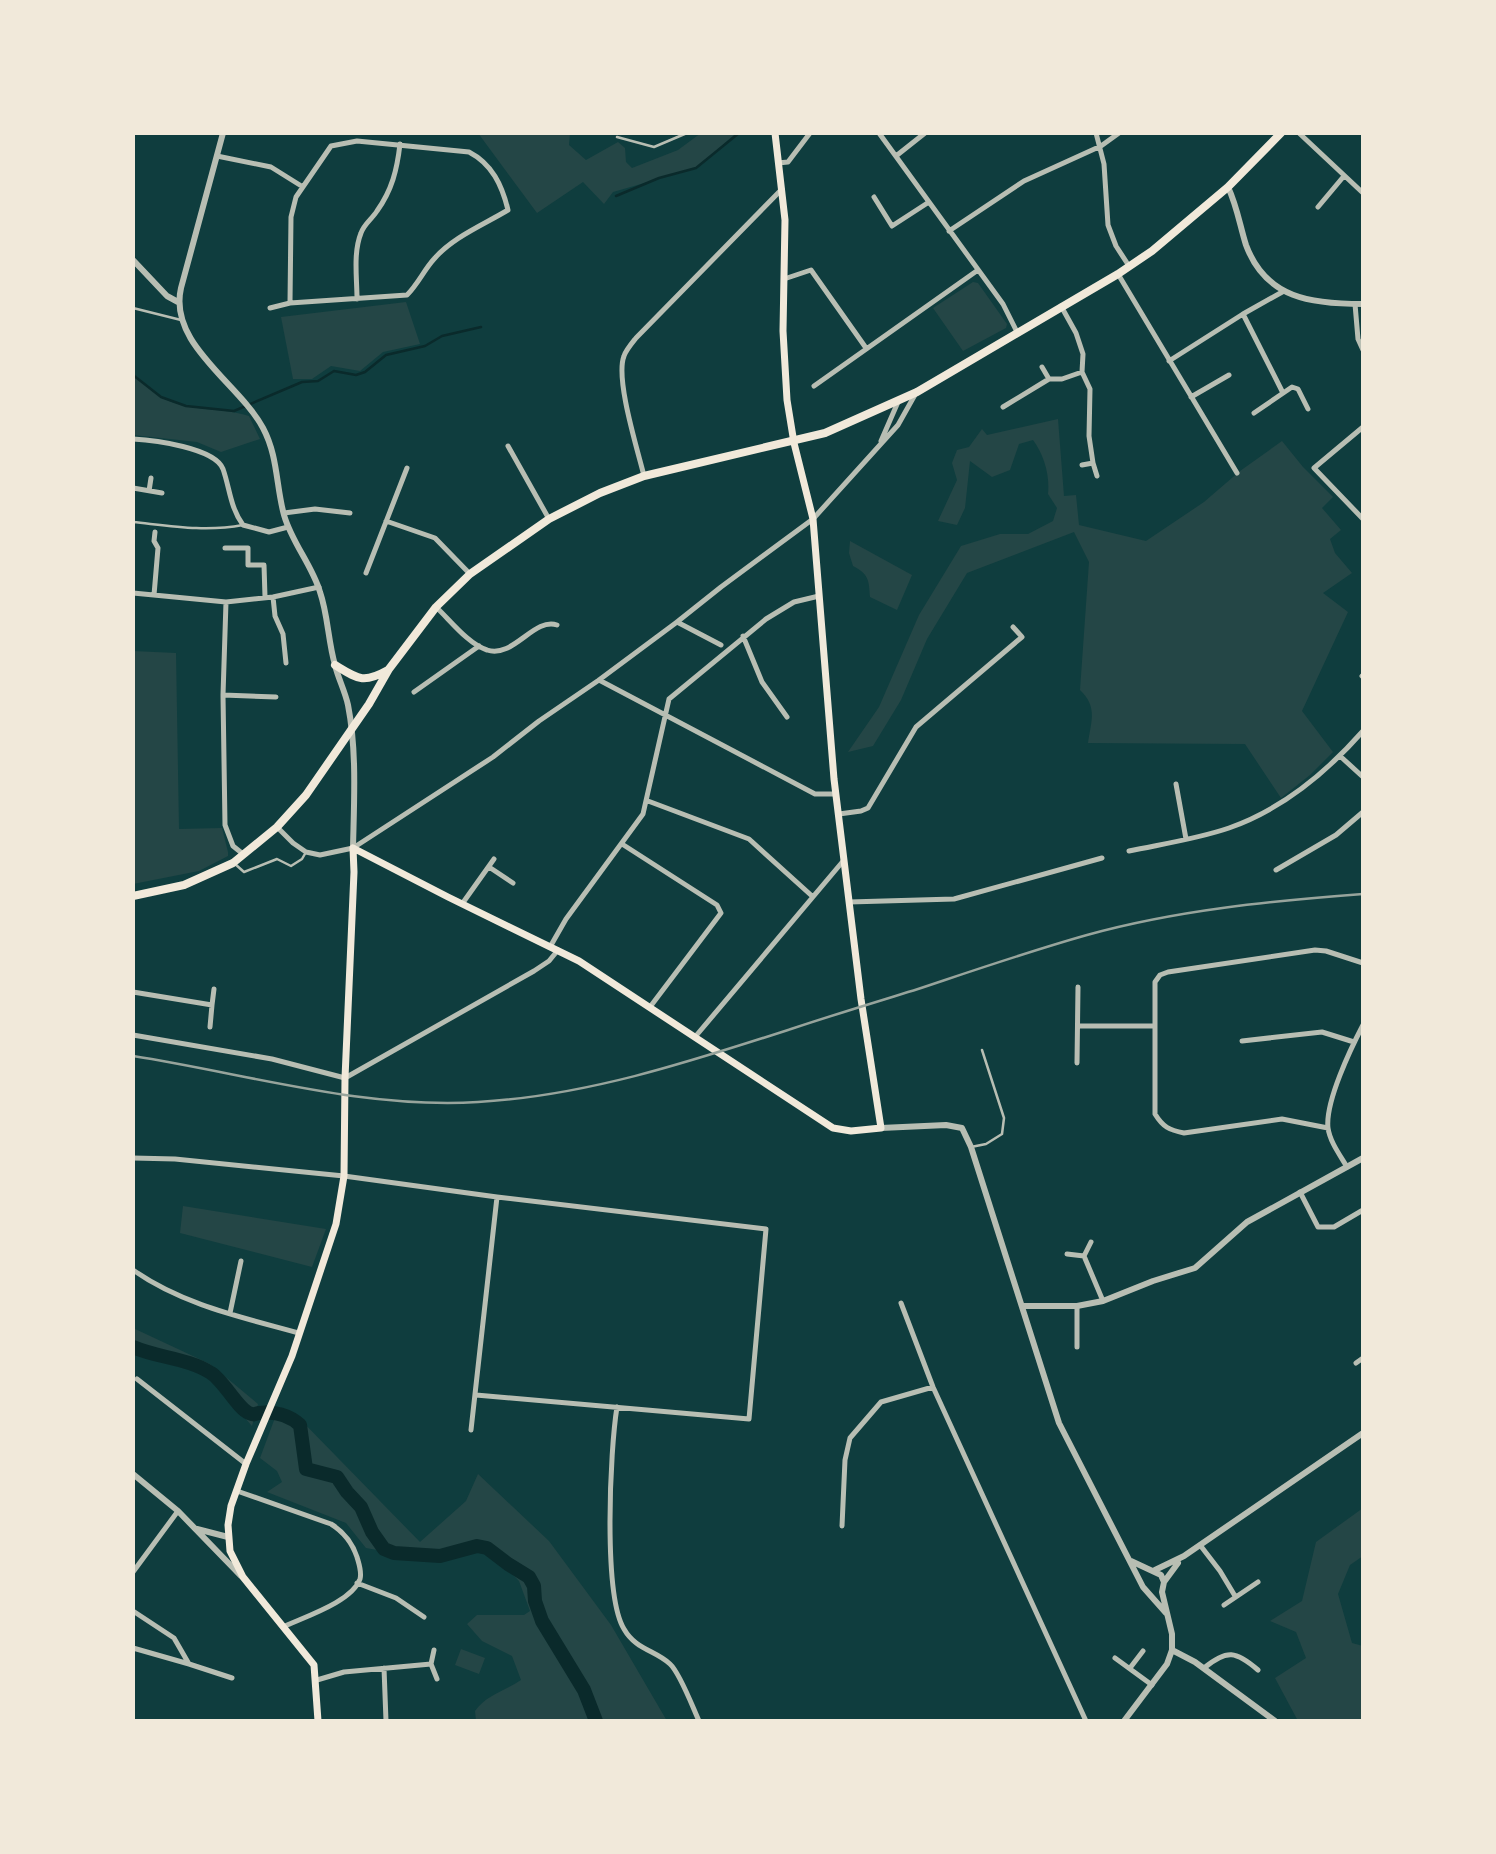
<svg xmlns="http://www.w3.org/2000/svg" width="1496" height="1854" font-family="Quicksand,sans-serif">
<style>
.green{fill:#244646}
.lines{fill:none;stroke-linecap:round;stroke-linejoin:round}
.stream{stroke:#0a2a2b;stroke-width:2.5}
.river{stroke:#0a2a2b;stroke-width:14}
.service{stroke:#b8beb3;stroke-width:2.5}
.minor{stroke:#b8beb3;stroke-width:5}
.tertiary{stroke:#b8beb3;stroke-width:6}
.secondary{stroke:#f1e9da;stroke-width:7}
.primary{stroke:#f1e9da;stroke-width:8}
.rail{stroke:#97a49c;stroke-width:2.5}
</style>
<rect width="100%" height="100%" fill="#0f3d3e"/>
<path class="green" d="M478,133H570L569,145L586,160L618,142L625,148L626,162L632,168L678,150L701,133H736L697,168L613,192L604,204L583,182L537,213Z
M973,282L978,283L1007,324L1006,328L963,351L933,308Z
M406,302L420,344L383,352L360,371L331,366L312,379H293L281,317Z
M133,373C142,381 152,392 163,398C189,412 221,407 249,416L260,439L221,452L197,442L133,435Z
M1058,419L1064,496L1076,495L1079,525L1146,541L1204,502L1240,471L1282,441L1303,467L1333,497L1322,508L1341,530L1330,539L1335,553L1352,573L1323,593L1348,612L1302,711L1333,752L1310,775L1281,798L1245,744L1088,743C1091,721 1098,707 1080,690L1089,562L1074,532L967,573L927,639L901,700L873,746L848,752L879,707L919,615L961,546L1000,534H1028L1053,521L1057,508L1048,494C1050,475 1044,455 1033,440L1019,444L1010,470L992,477L970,461L965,508L957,525L938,521L957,480L952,463L957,450L969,447L982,429L987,435Z
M850,541L912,575L897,610L870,597C869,581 869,574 853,566L849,553Z
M133,651L176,653L179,829L222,828L228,852V856L199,871L133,884Z
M183,1206L326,1229L312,1267L180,1233Z
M133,1328L210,1364L258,1404L252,1426L206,1374L154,1360L133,1351Z
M279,1407L295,1414L420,1542L466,1501L478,1474L549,1541L611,1625L667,1721H476L475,1711C486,1695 505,1691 521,1680L512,1656L482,1641L467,1624L477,1615H524L530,1611L519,1581L487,1548L477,1546L440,1556L394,1553L366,1548L346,1523L267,1492L282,1482L277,1471L260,1458Z
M1363,1508V1556L1350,1565L1338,1594L1352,1643L1363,1646V1721H1298L1275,1678L1306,1658L1296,1632L1270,1621L1302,1601L1316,1542Z
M461,1649L485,1658L479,1674L455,1665Z"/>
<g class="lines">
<path class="stream" d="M616,196L659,178L696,168L739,133
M133,375L161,397L186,406L234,411L302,382L318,381L334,371L356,375L365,372L386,355L425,346L442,336L481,327"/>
<path class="river" d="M133,1347C158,1358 188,1358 211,1373C224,1381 238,1409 249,1413C255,1416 253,1414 259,1413C274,1411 289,1415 300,1425L306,1469L337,1477L347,1492L361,1507L372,1532L384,1549L394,1553L440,1556L477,1546L487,1548L508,1564L529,1577L534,1586L535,1601L542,1621L584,1690L596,1721"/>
<path class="service" d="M617,137L654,147L687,133
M133,308L181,320
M133,522C171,526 205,532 243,525
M235,864L244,872L277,859L291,866L302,859L306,852
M971,1147L986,1144L1002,1134L1004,1118L982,1050"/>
<path class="minor" d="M879,133L1003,304L1017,332
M1096,133L1104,164L1108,225L1116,246L1129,266
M1299,133L1363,193
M357,141L469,152C492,164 502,185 508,210C483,225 453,237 434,259C424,270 418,284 407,295L290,303L291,217L296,197L331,146Z
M217,156L271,167L303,187
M896,156L925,133
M778,163L788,162L810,133
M874,197L892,226L929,202
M1318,207L1344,176
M949,231L1024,181L1101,146L1119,133
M1118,274L1237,473
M784,279L811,270L866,348
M357,299C357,278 353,253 361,233C364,224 372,219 377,211C392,190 397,170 400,144
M1355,304L1358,339L1363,350
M1061,306L1076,333L1083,354L1082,372L1090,389L1089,436L1093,463
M270,308L290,303
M1243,314L1283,393
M1169,361L1243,314L1284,291
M1042,367L1049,379
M814,386L978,270
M1191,397L1229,375
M1003,407L1049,379H1062L1082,372
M1254,413L1292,387L1298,389L1308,409
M1363,427L1314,468L1363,519
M133,439C154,440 215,448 223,469C230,489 230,507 243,525L269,532L288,527
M881,441L898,402
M508,446L549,519
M1082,465L1093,463L1097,476
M644,476C638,451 615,379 624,356C626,350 632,343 636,338L782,189
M133,488L162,493
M149,491L151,478
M284,513L315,509L350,513
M386,521L435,538L470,574
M225,548H248V565H264L265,597
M366,573L407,468
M133,593L226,602L273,597L319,587
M154,595L158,548L154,541L155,532
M273,597L275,616L283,634L286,663
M226,602L223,695L225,825L233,846L243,854
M436,607C450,620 468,644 487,650C513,659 534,617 557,625
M677,622L721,645
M743,636L762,682L787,717
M1362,676L1363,677
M599,680L815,794H836
M414,692L479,646
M223,695L276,697
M1340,756L1363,777
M1176,784L1186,839
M648,801L749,839L812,896
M839,814L861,811L868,808L916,727L1022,637L1013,627
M277,827L293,843L306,852L320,855L353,848L493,757L539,721L599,680L677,622L721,587L813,519L898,425L916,393
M622,844L717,905L721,913L650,1007
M1129,851C1162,844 1197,839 1229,828C1283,809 1326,773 1363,731
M489,867L513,883
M1276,870L1336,835L1363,812
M849,902L954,899L1102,858
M462,904L494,859
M550,947L566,919L643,814L669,699L766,619L794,602L819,596
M133,992L212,1005L210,1027
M212,1005L214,989
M1078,1026H1155
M133,1035L272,1059L345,1078L534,971L549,961L558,950
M695,1037L844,860
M1242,1041L1322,1032L1354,1042
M1077,1063L1078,987
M1328,1128L1282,1119L1184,1133C1169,1130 1163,1127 1155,1114V982L1160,975L1168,972L1315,950L1326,951L1363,963
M133,1158L175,1159L344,1176L497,1197L766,1229L749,1419L476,1395
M1347,1167C1340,1155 1330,1142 1328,1128C1325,1102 1351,1048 1363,1025
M1300,1192L1318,1227H1334L1363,1210
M1067,1254L1084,1256L1091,1242
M1084,1256L1103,1301
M133,1270C183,1305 241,1317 299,1333
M901,1303L933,1387L1086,1721
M230,1313L241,1261
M1077,1347V1306
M1356,1363L1363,1358
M137,1379L246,1464
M617,1407C610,1450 603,1595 624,1629C636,1650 655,1650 670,1664C680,1673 693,1708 699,1721
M471,1430L497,1197
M237,1491L331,1524C344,1532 352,1542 357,1557C359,1564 362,1572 360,1579C352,1602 304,1617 283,1627
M842,1526L845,1460L850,1438L881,1402L933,1387
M1200,1545L1220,1571L1235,1596
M133,1572L178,1511
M357,1583L396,1598L424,1617
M1224,1605L1258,1582
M133,1611L174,1638L189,1664L232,1678
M133,1648L189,1664
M1115,1658L1152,1685
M431,1664L434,1650
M384,1668L386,1721
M1130,1668L1143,1651
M1204,1668C1227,1649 1236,1651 1258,1670
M317,1680L344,1672L431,1664L437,1679"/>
<path class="tertiary" d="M223,133L181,288C168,344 239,383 263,428C278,456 276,486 284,515C292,543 312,565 320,592C328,615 328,641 335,665C338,678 345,691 348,705C357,751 354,801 353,848
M1228,187C1237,206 1240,226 1246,245C1266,299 1312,304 1363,304
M133,260L167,296L178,302
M881,1128L946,1125L962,1128L971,1147L1059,1423L1143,1587L1166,1613
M1022,1306H1077L1103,1301L1153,1281L1195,1268L1247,1222L1363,1158
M133,1474L178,1511L241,1576
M197,1529L228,1537
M1155,1570L1184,1556L1363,1433
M1164,1582L1178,1563
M1172,1650L1195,1662L1275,1721
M1124,1721L1167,1664L1172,1650V1634L1162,1592L1164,1582L1161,1575L1131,1561"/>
<path class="secondary" d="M353,848L448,897L579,961L833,1128L851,1131L881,1128L861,999L834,779L813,519L794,443L787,400L783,331L785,220L775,133
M318,1721L314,1665L243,1577L230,1551L228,1525L231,1506L246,1464L292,1356L336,1224L344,1176L345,1078L354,872L353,848"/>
<path class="primary" d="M335,665C358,679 363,684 388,670
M133,896L184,885L233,863L277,827L306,795L369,704L389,669L436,607L470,574L549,519L600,493L644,476L825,433L917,392L1118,274L1152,251L1228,187L1281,133"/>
<path class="rail" d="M133,1056C248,1074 361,1109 478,1102C585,1096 689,1062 791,1029C833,1015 876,1002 918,989C975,970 1030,951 1087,935C1177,910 1271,901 1363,894"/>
</g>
<rect width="1496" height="1854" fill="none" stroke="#f1e9da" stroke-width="270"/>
</svg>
